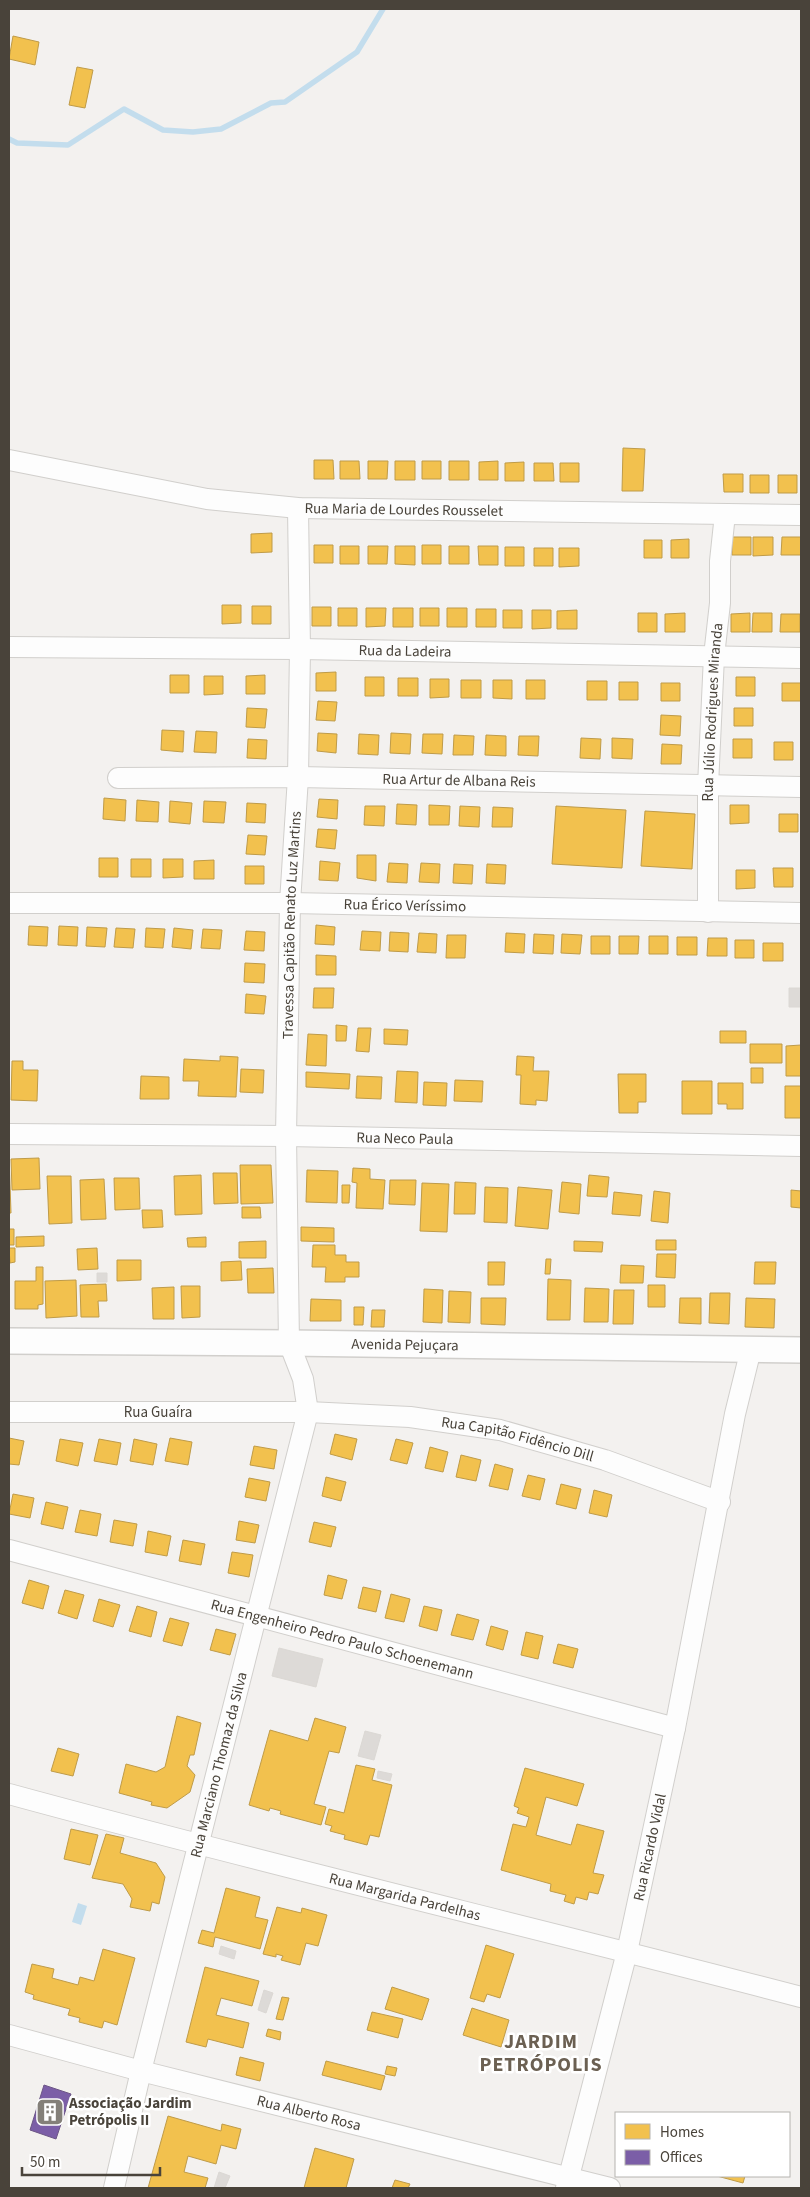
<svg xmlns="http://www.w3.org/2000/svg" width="810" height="2197" font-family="'Source Sans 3',sans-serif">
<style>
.water{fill:#c3dded}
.homes{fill:#f2c14e;stroke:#bf9b48}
.offices{fill:#7b5ea7;stroke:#6c5686}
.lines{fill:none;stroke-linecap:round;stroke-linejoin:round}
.stream{stroke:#c3dded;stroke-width:5.5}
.building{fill:#dddad7;stroke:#dbd8d4}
.minor-casing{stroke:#d1cfcc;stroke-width:22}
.tertiary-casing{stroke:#d1cfcc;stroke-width:28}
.minor{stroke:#fdfdfd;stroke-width:20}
.tertiary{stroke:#fdfdfd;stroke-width:25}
.labels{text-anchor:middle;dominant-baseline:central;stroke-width:5;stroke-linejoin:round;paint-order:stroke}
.street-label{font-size:15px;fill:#49433a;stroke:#fff}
.poi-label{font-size:15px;font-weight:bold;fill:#49433a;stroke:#fff;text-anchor:start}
.district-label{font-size:20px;font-weight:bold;letter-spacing:1px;fill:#6b6052;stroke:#fff}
</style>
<rect width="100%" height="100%" fill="#f3f1ef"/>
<path class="water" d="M78,1903L87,1906L81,1925L72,1922Z"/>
<path class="homes" d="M13,36L39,42L35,65L9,59Z
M77,67L93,70L85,108L69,105Z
M623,448L645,449L643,491H622Z
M314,460H333L334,479H314Z
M340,461H359L360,479H340Z
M368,461H388L387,479H368Z
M395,461H415V480H395Z
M422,461H441V479H422Z
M449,461H469V480H449Z
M498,461V480H479V462Z
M524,462V481H505V463Z
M534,463H553L554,481H534Z
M560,463H579V482H560Z
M723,474H743V492H724Z
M750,475H769V493H750Z
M778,475H797V493H778Z
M272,533V552L251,553V534Z
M732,537H751V555H732Z
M753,537H773V555L753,556Z
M782,537H801V555H781Z
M689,539V558H671V540Z
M644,540H662V558H644Z
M314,545H333V563H314Z
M422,545H441V564H422Z
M340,546H359V564H340Z
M368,546H388L387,564H368Z
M395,546H415V565L395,564Z
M449,546H469V564H449Z
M478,546H498V565H479Z
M505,547H524V566H505Z
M534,548H553V566H534Z
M559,548H579V566L559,567Z
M222,605H241V623L222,624Z
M252,606H271V624H252Z
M312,607H331V626H312Z
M338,608H357V626H338Z
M366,608H386L385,626L366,627Z
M393,608H413V627H393Z
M420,608H439V626H420Z
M447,608H467V627H447Z
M476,609H496V627H476Z
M503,610H522V628H503Z
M532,610H551V628L532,629Z
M577,610V629H557V611Z
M638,613H657V632H638Z
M685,613V632H665V614Z
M750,613V632H731V614Z
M753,613H772V632H752Z
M781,614H800V632H780Z
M336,672V691H316V673Z
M170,675H189V693H170Z
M265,675V694H246V676Z
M204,676H223V694L204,695Z
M365,677H384V696H365Z
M736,677H755V696H736Z
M398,678H418V696H398Z
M430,679H449V697L430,698Z
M461,680H481V698H461Z
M493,680H512V699L493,698Z
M526,680H545V699H526Z
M587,681H607V700H587Z
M619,682H638V700H619Z
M661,683H680V701H661Z
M782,683H801V701H782Z
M318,701L337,702L335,721L316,720Z
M247,708L267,709L265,728L246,727Z
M734,708H753V726H734Z
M661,715L681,716L680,736L660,735Z
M162,730L184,731L183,752L161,750Z
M196,731L217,732L216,753L194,752Z
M318,733L337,734L336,753L317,751Z
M391,733L411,734L410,754L390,753Z
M359,734L379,735L378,755L358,754Z
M423,734H443L442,754L422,753Z
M454,735L474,736L473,755H453Z
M486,735L506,736V756L485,755Z
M519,736H539L538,756L518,755Z
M581,738L601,739L600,759L580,758Z
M612,738L633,739L632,759L612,758Z
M248,739L267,740L266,759L247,758Z
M733,739H752V758H733Z
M774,742H793V760H774Z
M662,744L682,745L681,764H661Z
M104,798L126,800L125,821L103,819Z
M319,799L338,800L337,819L317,817Z
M137,800L159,802L158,822L136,821Z
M170,801L192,803L190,824L169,822Z
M204,801L226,802L224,823L203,822Z
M247,803L266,804L265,823L246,822Z
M397,804L417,805L416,825L396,824Z
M429,805L450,806L449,825H429Z
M730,805H749V823L730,824Z
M365,806H385L384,826L364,825Z
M460,806L480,807L479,827L459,826Z
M556,806L626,810L622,868L552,864Z
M493,807L513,808L512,827H492Z
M645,811L695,814L692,869L641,866Z
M779,814H798V832H779Z
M318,829L337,830L335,849L316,847Z
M248,835L267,836L265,855L246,854Z
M357,855H376V881L357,878Z
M99,858H118V877H99Z
M131,859H151V877H131Z
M163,859H183V877L163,878Z
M214,860V879H194V861Z
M320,861L340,863L338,881L319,880Z
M389,863L408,864L407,883L387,882Z
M421,863L440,864L439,883L419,882Z
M454,864L473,865L472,884L453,883Z
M487,864L506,865L505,884L486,883Z
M245,866H264V884H245Z
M773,868H793V887H774Z
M736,870H755V888L736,889Z
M316,925L335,927L334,945L315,944Z
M29,926L48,927L47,946L28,945Z
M59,926L78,927L77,946L58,945Z
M87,927L107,928L105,947L86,946Z
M116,928L135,929L133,948L114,947Z
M146,928L165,929L163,948L145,947Z
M174,928L193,930L191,949L172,947Z
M203,929L222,930L220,949L201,948Z
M246,931L265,932L264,951L244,950Z
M362,931L381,932L380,951L360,950Z
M390,932L409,933L408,952L389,951Z
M419,933L437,934L436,953L417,952Z
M506,933L525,934L524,953L505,952Z
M534,934L554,935L553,954L533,953Z
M562,934L582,935L580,954L561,953Z
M447,935H466L465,958H446Z
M591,936H610V954H591Z
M619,936H639L638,954H619Z
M649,936H668V954H649Z
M677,937H697V955H677Z
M708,938H727V956H707Z
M735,940H754V958H735Z
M763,943H783V961H763Z
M316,955L336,956V975H316Z
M245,963L265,964L264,983L244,982Z
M314,988H334L333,1008H313Z
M246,994L266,996L264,1014L245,1013Z
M336,1025L347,1026L346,1041H336Z
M358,1028H371L369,1052L356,1051Z
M384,1029L408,1030L407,1045L384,1044Z
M720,1031H746V1043H720Z
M308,1034L327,1035L326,1066L306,1065Z
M750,1044H782V1063H750Z
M801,1045V1076H786V1046Z
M220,1056L238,1057L236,1097L198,1096L199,1081H183L184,1059L220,1061Z
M517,1056L534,1057L533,1071H549L547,1101L536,1100V1105L520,1104L521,1075H516Z
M12,1061H23V1070H38L37,1101L11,1100Z
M751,1068H763V1083H751Z
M241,1069L264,1070L263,1093L240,1092Z
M397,1071L418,1072L417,1103L395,1102Z
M306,1072L350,1074L349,1089L306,1087Z
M618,1074H646V1102H638V1113H619Z
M141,1076L169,1077V1099H140Z
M357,1076L382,1077L381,1099L356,1098Z
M455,1080L483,1081L482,1102L454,1101Z
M682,1081H712V1114H682Z
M424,1082L447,1083L446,1106L423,1105Z
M718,1083H743V1109H727V1104H718Z
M785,1086H801V1118H785Z
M9,1156L11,1213H9Z
M39,1158L40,1189L12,1190L11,1159Z
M240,1165H271L273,1203L241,1204Z
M353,1168L370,1169V1179L385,1180L383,1209L356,1208L357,1183L352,1182Z
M307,1170L338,1171L337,1203L306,1202Z
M213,1173H237L238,1203L214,1204Z
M201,1175L202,1214L175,1215L174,1176Z
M589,1175L609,1177L607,1197L587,1196Z
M47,1176H71L72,1223L49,1224Z
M114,1178H139L140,1209L115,1210Z
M104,1179L106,1219L81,1220L80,1180Z
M390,1180H416L415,1205L389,1204Z
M455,1182L476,1183L475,1214H454Z
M562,1182L581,1184L579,1214L559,1212Z
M422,1183L449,1184L447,1232L420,1231Z
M342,1185H350L349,1203H342Z
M485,1187L508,1188L507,1223L484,1222Z
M518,1187L552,1190L548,1229L515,1226Z
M791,1190L801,1191V1208L791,1207Z
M654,1191L670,1193L668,1223L651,1221Z
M614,1192L642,1195L640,1216L612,1214Z
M242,1207H260L261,1218H242Z
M142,1210H162L163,1227L143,1228Z
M301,1227L334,1228V1242L301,1241Z
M9,1229H14V1245H9Z
M44,1236V1246L16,1247V1237Z
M206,1237V1247H188L187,1238Z
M656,1240H676V1250H656Z
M266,1241V1258H239V1242Z
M574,1241L603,1242L602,1252L574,1251Z
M313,1245H335V1255H346V1262H359V1277H345V1282H325L326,1267H312Z
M9,1248H15V1262L10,1263Z
M97,1248L98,1269L78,1270L77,1249Z
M657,1254H676L675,1278L656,1277Z
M546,1259H551L550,1274H545Z
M117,1260H141V1280L117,1281Z
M241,1261L242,1280L221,1281V1262Z
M488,1262H505L504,1285H488Z
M755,1262H776L775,1284H754Z
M621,1265L644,1266L643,1283H620Z
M36,1267H43V1304L38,1305V1309H15V1281H36Z
M273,1268L274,1293H248L247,1269Z
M548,1279L571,1280L570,1320H547Z
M76,1280L77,1316L46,1318L45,1281Z
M106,1284L107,1301H98L99,1317H81L80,1285Z
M648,1285H665V1307H648Z
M181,1286H200V1317L182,1318Z
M174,1287V1319H153L152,1288Z
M585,1288L609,1289L608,1322H584Z
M424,1289L443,1290L442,1323L423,1322Z
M614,1290H634L633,1324H613Z
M449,1291L471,1292L470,1323L448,1322Z
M710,1293H730L729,1324L709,1323Z
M481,1298H506L505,1325L481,1324Z
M680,1298H701V1324L679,1323Z
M746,1298L775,1299L774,1328L745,1327Z
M311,1299L341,1300V1321H310Z
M354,1307H364L363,1325H354Z
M372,1310H385L384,1327H371Z
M335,1434L357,1439L352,1460L330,1454Z
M9,1438L24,1441L19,1465L9,1464Z
M170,1438L192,1442L188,1465L165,1461Z
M60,1439L83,1443L78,1466L56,1461Z
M99,1439L121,1443L117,1465L94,1461Z
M134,1439L157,1444L153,1465L130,1461Z
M396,1439L413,1443L407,1464L390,1460Z
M254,1446L277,1450L274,1469L250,1465Z
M430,1447L448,1452L443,1472L425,1468Z
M461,1455L481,1460L476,1481L456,1477Z
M495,1464L513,1469L508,1490L489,1486Z
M528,1475L545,1479L540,1500L522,1496Z
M326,1477L346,1482L341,1501L322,1496Z
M249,1478L270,1482L266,1501L245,1497Z
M561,1484L581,1489L576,1509L556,1504Z
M594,1490L612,1495L607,1517L589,1513Z
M13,1494L34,1498L30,1518L9,1514Z
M46,1502L68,1507L63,1529L41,1524Z
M80,1510L101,1514L97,1536L75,1532Z
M114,1520L137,1524L133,1546L110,1542Z
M239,1521L259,1525L255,1543L236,1540Z
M314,1522L336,1527L331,1547L309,1542Z
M148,1531L171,1536L167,1556L145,1552Z
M183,1540L205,1544L201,1565L179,1561Z
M232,1552L253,1555L249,1577L228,1573Z
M328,1575L347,1580L342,1599L324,1595Z
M29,1580L49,1586L43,1609L22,1603Z
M363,1587L381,1591L376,1612L358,1608Z
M65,1590L84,1595L77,1619L58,1613Z
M391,1594L410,1599L404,1622L385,1618Z
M99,1599L120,1605L113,1627L93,1621Z
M137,1606L157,1612L151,1637L129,1631Z
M424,1606L442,1610L437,1631L419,1626Z
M457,1614L479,1620L473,1640L451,1635Z
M170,1618L189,1623L182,1646L163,1641Z
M491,1626L508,1631L503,1650L486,1645Z
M216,1629L236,1634L230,1655L210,1650Z
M526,1632L543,1636L538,1659L521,1655Z
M558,1644L578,1649L573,1668L553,1663Z
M177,1716L201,1723L194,1755H190L187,1766L195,1775L190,1792L167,1808L151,1805L152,1802L119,1793L126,1764L156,1772L165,1767Z
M315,1718L346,1727L339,1753L329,1751L314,1804L326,1807L321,1825L280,1814L281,1811L270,1808L269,1811L249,1805L270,1730L308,1741Z
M58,1748L79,1754L73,1776L51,1771Z
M356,1765L375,1769L372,1780L392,1785L379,1837L370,1835L367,1845L344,1839L345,1835L330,1831L332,1826L325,1824L329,1809L344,1813Z
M525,1768L584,1784L577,1806L546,1797L536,1835L571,1845L577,1824L604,1831L593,1873L604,1875L598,1894L589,1892L587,1900L576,1897L574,1904L564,1901L566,1895L550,1891L551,1884L501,1870L513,1824L526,1827L529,1817L517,1813L519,1808L514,1806Z
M71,1829L98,1835L90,1865L64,1859Z
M106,1834L124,1838L120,1853L156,1863L165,1877L159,1904L152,1902L150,1911L130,1907L132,1899L123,1884L92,1878Z
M226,1888L260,1897L255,1917L268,1920L260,1949L215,1937L213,1947L198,1943L202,1930L214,1933Z
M277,1907L301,1913L302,1908L327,1915L318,1946L306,1943L300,1965L281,1960L283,1956L276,1954V1957L263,1954Z
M486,1945L514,1954L500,1998L487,1994L484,2002L470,1998Z
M103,1949L135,1958L117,2025L104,2021L102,2028L79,2022L80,2018L68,2015L70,2009L33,1999L34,1995L25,1992L32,1964L54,1969L52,1978L78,1985L80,1977L94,1981Z
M205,1967L259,1981L252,2006L221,1998L216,2015L249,2023L243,2048L208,2039L206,2047L186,2042Z
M392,1987L429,1999L422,2020L385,2009Z
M282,1997L289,1998L283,2020L276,2019Z
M472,2008L509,2020L501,2047L463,2035Z
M372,2012L403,2019L398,2038L367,2030Z
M268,2029L281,2032L280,2040L266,2036Z
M240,2057L264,2063L260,2081L236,2075Z
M326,2061L385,2076L381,2090L322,2075Z
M387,2066L397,2068L395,2076L385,2074Z
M168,2116L221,2131L222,2124L241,2129L236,2149L221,2145L216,2164L188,2156L184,2172L208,2178L205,2188H148Z
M315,2148L354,2159L346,2188H304Z
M717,2176H745L743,2183Z
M395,2180L410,2184L408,2188H392Z"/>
<path class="offices" d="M44,2085L71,2094L56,2139L30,2130Z"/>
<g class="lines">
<path class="stream" d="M9,139L17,143L68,145L124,109L163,130L193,132L221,129L271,103L285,102L357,52L383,9"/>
</g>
<path class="building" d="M789,988H801V1007H789Z
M97,1273H107V1282H97Z
M279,1648L323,1659L316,1687L272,1676Z
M365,1731L381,1735L374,1760L358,1756Z
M378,1771L392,1774L390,1781L377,1778Z
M221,1946L236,1951L234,1959L219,1954Z
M264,1990L273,1993L266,2013L258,2010Z
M219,2172L230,2176L225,2188H214Z"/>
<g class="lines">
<defs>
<g id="minor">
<path id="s1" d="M9,460L207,499L298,508L801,515"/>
<path id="s2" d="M9,647L300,649L801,658"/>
<path id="s3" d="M118,778L298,777L801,787"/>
<path id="s4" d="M9,903H290L801,913"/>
<path id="s5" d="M708,912V786L714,656L720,603V561L725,514"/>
<path id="s6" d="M9,1134L286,1136L801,1146"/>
<path id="s7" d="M9,1412H308L410,1417L500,1430L605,1460L720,1502"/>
<path id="s8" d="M9,1550L675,1728"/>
<path id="s9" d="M9,1794C272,1866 537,1928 801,1997"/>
<path id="s10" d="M9,2035L141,2071L610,2188"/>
<path id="s11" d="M114,2188L141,2071L308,1412L303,1379L289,1343L286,1136L290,903L298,777L300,649L298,508"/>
<path id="s12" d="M566,2188L627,1952L675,1728L735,1414L751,1349"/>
</g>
<g id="tertiary">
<path id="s13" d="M9,1341L289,1343L801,1350"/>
</g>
</defs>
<use href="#minor" class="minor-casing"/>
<use href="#tertiary" class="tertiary-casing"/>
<use href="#minor" class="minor"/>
<use href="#tertiary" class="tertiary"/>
</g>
<defs>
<symbol id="building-square" viewBox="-11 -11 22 22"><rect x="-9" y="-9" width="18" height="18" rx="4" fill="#848079" stroke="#fff"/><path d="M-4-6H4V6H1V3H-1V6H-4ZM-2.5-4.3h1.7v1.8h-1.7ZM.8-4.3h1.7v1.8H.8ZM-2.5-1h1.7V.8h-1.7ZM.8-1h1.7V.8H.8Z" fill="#fff"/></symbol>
</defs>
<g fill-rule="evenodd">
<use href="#building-square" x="34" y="2096" width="32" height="32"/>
</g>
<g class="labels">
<g class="street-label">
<text stroke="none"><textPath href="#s1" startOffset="399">Rua Maria de Lourdes Rousselet</textPath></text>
<text stroke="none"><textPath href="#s2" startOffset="396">Rua da Ladeira</textPath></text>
<text stroke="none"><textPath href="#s5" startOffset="200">Rua Júlio Rodrigues Miranda</textPath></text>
<text stroke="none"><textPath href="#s3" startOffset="341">Rua Artur de Albana Reis</textPath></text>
<text stroke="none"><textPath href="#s4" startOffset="396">Rua Érico Veríssimo</textPath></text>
<text stroke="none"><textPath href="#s11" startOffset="1290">Travessa Capitão Renato Luz Martins</textPath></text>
<text stroke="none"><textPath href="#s6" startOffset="396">Rua Neco Paula</textPath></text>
<text stroke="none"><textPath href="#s13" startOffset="396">Avenida Pejuçara</textPath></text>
<text stroke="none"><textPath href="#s7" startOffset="149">Rua Guaíra</textPath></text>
<text stroke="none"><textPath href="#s7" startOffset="511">Rua Capitão Fidêncio Dill</textPath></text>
<text stroke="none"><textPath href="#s8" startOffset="345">Rua Engenheiro Pedro Paulo Schoenemann</textPath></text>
<text stroke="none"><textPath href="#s11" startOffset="436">Rua Marciano Thomaz da Silva</textPath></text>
<text stroke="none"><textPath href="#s12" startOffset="351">Rua Ricardo Vidal</textPath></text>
<text stroke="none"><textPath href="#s9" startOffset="409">Rua Margarida Pardelhas</textPath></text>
<text stroke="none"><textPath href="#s10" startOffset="310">Rua Alberto Rosa</textPath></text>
</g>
<g class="poi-label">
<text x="69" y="2103">Associação Jardim<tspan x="69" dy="17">Petrópolis II</tspan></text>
</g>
<g class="district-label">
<text x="541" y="2042">JARDIM<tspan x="541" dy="23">PETRÓPOLIS</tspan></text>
</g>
</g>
<rect width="810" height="2197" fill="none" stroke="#49433a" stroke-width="20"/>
<rect x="615" y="2112" width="175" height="65" fill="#ffffff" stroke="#b6b4b0"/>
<rect x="625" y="2124" width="25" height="15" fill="#f2c14e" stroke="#b6b4b0"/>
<text x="660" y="2137" font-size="15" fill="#49433a">Homes</text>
<rect x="625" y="2150" width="25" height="15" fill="#7b5ea7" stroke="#b6b4b0"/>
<text x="660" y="2162" font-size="15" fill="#49433a">Offices</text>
<path d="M22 2167v8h138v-8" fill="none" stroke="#49433a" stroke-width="2.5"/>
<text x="30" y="2167" font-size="15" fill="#49433a" stroke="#ffffff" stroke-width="4" paint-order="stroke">50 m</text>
</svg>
